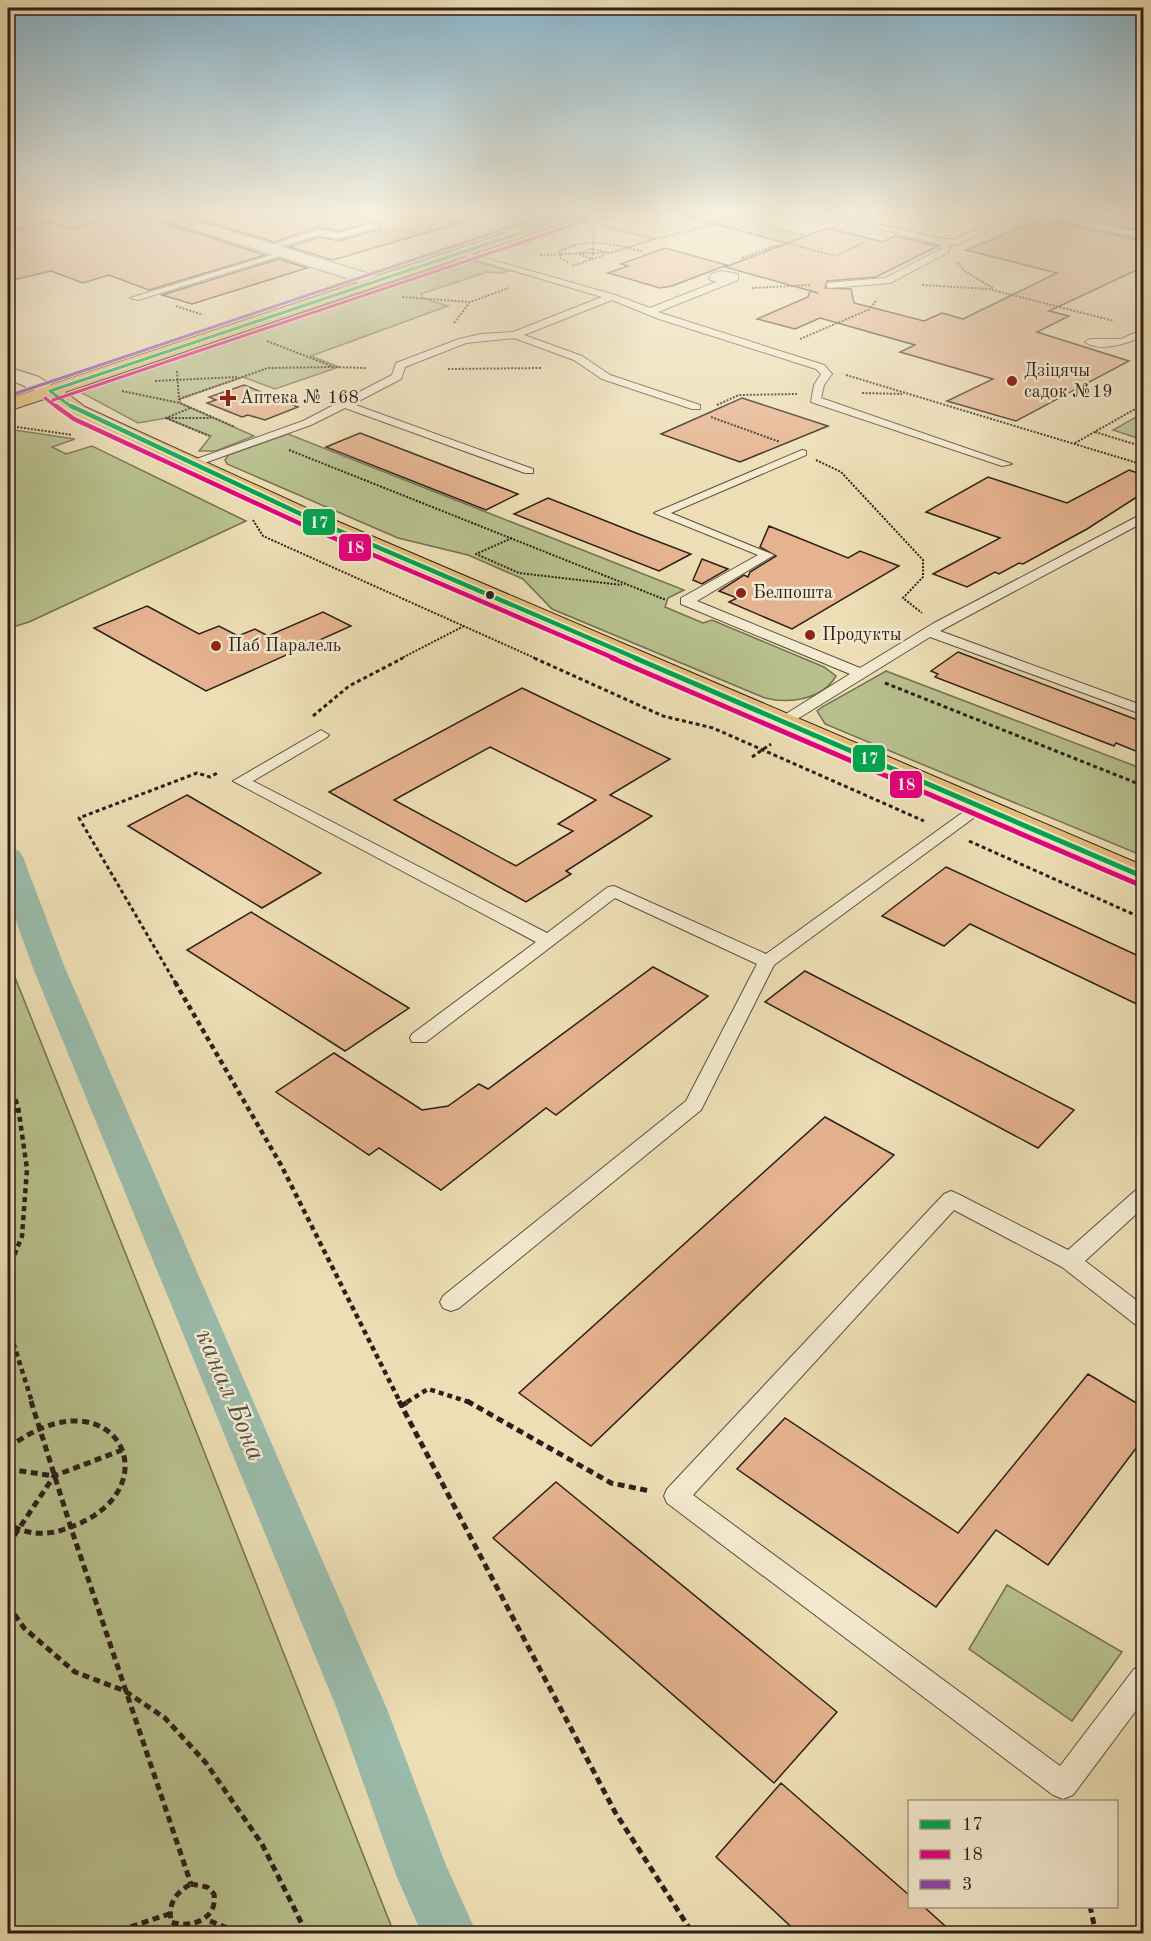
<svg xmlns="http://www.w3.org/2000/svg" width="1151" height="1941" font-family="'Old Standard TT',serif">
<style>
.green{fill:#b7c18e;stroke:#727054;stroke-width:1.5}
.lines{fill:none;stroke-linecap:round;stroke-linejoin:round}
.canal{fill:#9abcab;fill-rule:evenodd}
.building{fill:#e5b38f;stroke:#2d1f1a;stroke-width:1.5;fill-rule:evenodd}
.lane-casing{stroke:#5d4f41;stroke-width:2}
.street-casing{stroke:#5d4f41;stroke-width:2}
.primary-casing{stroke:#2d1f1a;stroke-width:2}
.path-far3{stroke:#2d1f1a;stroke-width:2;stroke-dasharray:2 1.5;stroke-linecap:butt}
.path-far2{stroke:#2d1f1a;stroke-width:3;stroke-dasharray:4 3;stroke-linecap:butt}
.path-far1{stroke:#2d1f1a;stroke-width:4.5;stroke-dasharray:5 4;stroke-linecap:butt}
.path{stroke:#2d1f1a;stroke-width:5;stroke-dasharray:7 4.5;stroke-linecap:butt}
.lane{fill:#f3eacf;fill-rule:evenodd}
.street{fill:#f3eacf;fill-rule:evenodd}
.primary{fill:#e6bf7a;fill-rule:evenodd}
.bus-1-far2-casing{stroke:#f3eacf;stroke-width:5}
.bus-1-far1-casing{stroke:#f3eacf;stroke-width:8}
.bus-1-casing{stroke:#f3eacf;stroke-width:9}
.bus-2-far2-casing{stroke:#f3eacf;stroke-width:5}
.bus-2-far1-casing{stroke:#f3eacf;stroke-width:8}
.bus-2-casing{stroke:#f3eacf;stroke-width:9}
.bus-3-casing{stroke:#f3eacf;stroke-width:5}
.bus-1-far2{stroke:#00a651;stroke-width:3}
.bus-1-far1{stroke:#00a651;stroke-width:4.5}
.bus-1{stroke:#00a651;stroke-width:5}
.bus-2-far2{stroke:#e5007d;stroke-width:3}
.bus-2-far1{stroke:#e5007d;stroke-width:4.5}
.bus-2{stroke:#e5007d;stroke-width:5}
.bus-3{stroke:#8e44ad;stroke-width:3}
.poi-dot{fill:#8f2418;stroke:#f3eacf;stroke-width:2}
.bus-dot{fill:#2d1f1a;stroke:#f3eacf;stroke-width:2}
.labels{text-anchor:middle;dominant-baseline:central;stroke-width:5;stroke-linejoin:round;paint-order:stroke}
.far-poi-label{font-size:18px;fill:#2d1f1a;stroke:#f3eacf;text-anchor:start}
.near-water-label{font-size:27px;font-style:italic;fill:#4e4e46;stroke:#f3eacf}
.line-badge{stroke:#f3eacf;stroke-width:2}
.badge-label{font-size:16px;text-anchor:middle;font-weight:bold;fill:#fff}
</style>
<rect width="100%" height="100%" fill="#eddeb5"/>
<filter id="stains"><feTurbulence type="fractalNoise" baseFrequency=".00333" numOctaves="4"/><feColorMatrix values="0 0 0 0 .2 0 0 0 0 .09 0 0 0 0 .02 0 0 0 .5 -.17"/></filter>
<radialGradient id="worn" r=".72"><stop offset=".6" stop-color="#630" stop-opacity="0"/><stop offset="1" stop-color="#630" stop-opacity=".3"/></radialGradient>
<path class="green" d="M683,212H761L743,220L846,246L792,245L682,215Z
M458,261H475L509,271L502,273L487,272L421,294L423,298L448,306L311,356L339,367L275,389L243,377L180,399V403L254,436L216,451H199L211,436L166,418L138,423L80,392L92,383Z
M1143,413V440L1113,430Z
M14,430L75,439L52,447L66,454L92,446L246,521L29,622L10,628L9,563L14,497L8,482V432Z
M288,434L684,590L668,598L665,607L703,623L712,620L824,667L836,676C822,700 789,704 765,698L552,609L523,579L468,555L398,538L227,464L225,460L228,455Z
M886,671L1143,769V856L825,724L817,711L822,707Z
M8,960L153,1322L394,1933H8Z
M1007,1585L1122,1652L1072,1721L969,1649Z"/>
<g class="lines">
<path class="canal" d="M8,848L19,851L23,857L65,968L387,1709L445,1863L477,1934H422L396,1875L337,1709L33,968L8,898Z"/>
</g>
<path class="building" d="M130,212L172,225L265,255L149,290L109,275L83,283L51,271L8,281V232L48,221L73,229Z
M174,212H434L438,217L459,223L333,260L289,247L319,237L339,241L380,229L378,221L338,231L318,227L274,242Z
M1058,212H1111L1143,219V231Z
M1042,219L1143,241V267L1049,311L1069,316L1037,332L1129,361L1016,421L947,401L993,379L900,352L915,345L820,318L795,329L757,319L808,297L810,291L818,293L725,267L827,228L883,242L895,236L938,246L876,277L827,281L825,288L851,289L854,303L924,321L942,313L963,319L1057,273L966,250Z
M665,248L727,265L672,286L660,288L608,273L628,266L621,264Z
M279,259L307,268L192,304L162,295Z
M244,385L298,407L265,420L248,415L242,417L207,403L216,400L209,397Z
M742,398L828,426L740,462L661,434Z
M360,433L518,494L486,510L326,447Z
M1129,470L1143,475V493L1087,529L1023,564L1019,563L999,574L995,572L967,587L933,574L1000,538L926,512L988,477L1067,503Z
M548,498L636,533L691,554L659,571L514,514Z
M769,526L848,558L860,551L899,566L792,629L729,602L737,598L719,591L744,575L748,577L750,572L776,556L760,547Z
M702,559L728,569L702,584L693,580Z
M147,606L199,634L219,626L238,636L255,629L268,636L323,612L351,626L206,691L94,628Z
M958,652L1143,722V754L1116,743L1114,746L935,677L938,674L931,671Z
M522,688L670,759L610,795L652,816L566,871L571,874L526,902L329,792ZM490,747L596,800L558,824L573,831L516,866L394,800Z
M187,795L321,873L262,908L128,826Z
M946,867L1143,958V1007L970,924L944,946L882,916Z
M251,912L409,1008L345,1051L187,950Z
M653,967L708,996L556,1115L546,1108L441,1190L379,1148L369,1155L276,1092L334,1053L422,1110L448,1106L479,1084L488,1089Z
M805,971L1074,1110L1038,1148L765,1002Z
M825,1117L894,1155L591,1446L519,1393Z
M1088,1374L1143,1407V1439L1048,1565L996,1530L936,1607L737,1469L785,1418L958,1533Z
M556,1482L837,1712L774,1783L493,1538Z
M781,1783L909,1895V1906H923L954,1934H799L716,1857Z"/>
<g class="lines">
<defs>
<path id="lane" d="M811,212H824L943,239H955L1012,214L1010,212H1046L1144,233V239L1045,217L1023,215L959,244L948,245L949,252L890,283L830,288L827,287V283L885,278L941,249L939,244Z
M376,222L379,227L338,239L319,235L267,251L263,248L319,229L338,233Z
M457,250L615,295L650,308L716,282L709,279L711,274L721,271L738,274V280L658,312L824,365L832,374L824,385L821,398L1012,464L1002,466L811,402L814,385L821,374L816,369L659,319L612,300L524,335L582,356L610,375L700,405V409H692L602,379L574,360L514,338L466,343L405,367L401,379L353,404L533,469V473H525L345,408L311,425L196,466H188V462L303,421L392,375L396,363L459,339L481,334L513,332L602,297L457,254Z
M284,251L291,253L138,300L130,298Z
M1144,329V336C1128,343 1100,353 1085,342L1090,339H1121Z
M802,450L806,451V455L671,513L774,555L697,601L860,668L934,623L1144,513V522L940,631L1144,706V715L930,637L786,726H776L774,723L776,720L850,674L681,604V598L758,555L654,513Z
M321,730L329,735L326,738L253,781L547,933L608,887L614,886L766,954L973,805L979,803L987,808L774,965L701,1110L459,1308L451,1311L443,1308L440,1302L443,1296L686,1101L757,964L615,898L426,1042H412L410,1038L412,1034L536,942L233,781Z
M1144,1187V1207L1085,1261L1144,1306V1328L1136,1325L1062,1267L954,1210L693,1495L1060,1766L1134,1669L1144,1666V1700L1073,1795L1063,1799L1053,1795L667,1503L664,1496L667,1489L944,1194L951,1191L958,1194L1068,1250L1137,1189Z"/>
<path id="street" d="M146,212H168L380,277L383,281L374,286L368,285L148,215Z
M436,212H461L527,229L529,232L521,237L439,215Z
M8,367L39,377L60,391L50,397L8,379Z"/>
<path id="primary" d="M568,212H590L587,215L65,392L85,407L313,511L1144,866V886L297,521L71,415L47,398L8,411V399Z"/>
</defs>
<use href="#lane" class="lane-casing"/>
<use href="#street" class="street-casing"/>
<use href="#primary" class="primary-casing"/>
<path class="path-far3" d="M683,212L682,215L835,256L864,243
M686,215L720,212
M604,219L623,212
M654,239L701,228L747,212
M540,255L593,253L594,228
M742,258L774,246L789,245
M591,259L593,253H610L654,239L601,225
M591,259L579,254L590,249L608,252
M568,262L560,258V251C588,237 615,244 644,252
M957,263L965,271L994,289
M572,266L605,255
M922,285L989,289L1114,321
M752,288L811,285
M402,297L469,302
M176,306L203,315
M454,323L470,302L509,288
M800,339L868,310L876,301
M267,341L334,367L366,368
M448,369L542,368
M177,371L179,400
M846,375L1144,465
M155,381L237,377
M122,391L180,403L235,427
M862,393L902,394
M179,399L268,368L332,367
M717,405L739,395L797,394
M190,408L166,418H211
M711,417L780,442
M166,418L209,436
M17,427L72,435
M1095,432L1144,447
M1075,443L1144,404
M289,450L666,600
M816,460L841,472L923,560V577L903,598L922,613
M253,520L263,536L537,659
M512,538L476,554L519,573L622,585
M400,659L464,626"/>
<path class="path-far2" d="M534,658L663,716L713,728L924,821
M885,683L1144,786
M313,716L349,686L403,658
M752,757L771,744
M969,841L1144,919
M176,984L79,818L197,773L210,777L219,772"/>
<path class="path-far1" d="M175,982L281,1165L400,1402
M8,1083L18,1106L27,1169L22,1236L8,1271
M8,1120L18,1106
M8,1326L32,1402
M407,1402L428,1389L469,1402"/>
<path class="path" d="M31,1401L71,1528L191,1884
M399,1401L615,1812L693,1934
M467,1401L611,1483L650,1491
M401,1406L409,1401
M8,1448C116,1366 178,1493 65,1529C46,1536 25,1535 8,1523
M8,1469L54,1476
M8,1545L54,1476L122,1450
M8,1605L24,1628L75,1672L125,1691L165,1718L206,1763L262,1844L307,1934
M191,1884L207,1887L214,1894C218,1919 191,1929 171,1922C168,1904 175,1893 191,1884Z
M1090,1906L1096,1934
M210,1921L242,1934
M109,1934L169,1914"/>
<use href="#lane" class="lane"/>
<use href="#street" class="street"/>
<use href="#primary" class="primary"/>
<defs>
<path id="bus-1-far2" d="M50,391L73,408
M50,391L582,212"/>
<path id="bus-1-far1" d="M71,406L305,516L638,659"/>
<path id="bus-1" d="M635,658L1144,877"/>
<path id="bus-2-far2" d="M45,398L58,408
M53,400L585,221"/>
<path id="bus-2-far1" d="M56,406L74,419L301,524L616,659"/>
<path id="bus-2" d="M612,658L1140,885"/>
<path id="bus-3" d="M8,396L555,212"/>
</defs>
<use href="#bus-1-far2" class="bus-1-far2-casing"/>
<use href="#bus-1-far1" class="bus-1-far1-casing"/>
<use href="#bus-1" class="bus-1-casing"/>
<use href="#bus-2-far2" class="bus-2-far2-casing"/>
<use href="#bus-2-far1" class="bus-2-far1-casing"/>
<use href="#bus-2" class="bus-2-casing"/>
<use href="#bus-3" class="bus-3-casing"/>
<use href="#bus-1-far2" class="bus-1-far2"/>
<use href="#bus-1-far1" class="bus-1-far1"/>
<use href="#bus-1" class="bus-1"/>
<use href="#bus-2-far2" class="bus-2-far2"/>
<use href="#bus-2-far1" class="bus-2-far1"/>
<use href="#bus-2" class="bus-2"/>
<use href="#bus-3" class="bus-3"/>
</g>
<linearGradient id="sky" x2="0" y2="1"><stop stop-color="#89b7d0"/><stop offset="0.44" stop-color="#f7f0de"/><stop offset="1" stop-color="#f7f0de" stop-opacity="0"/></linearGradient>
<rect width="1151" height="483" fill="url(#sky)"/>
<g class="poi-dot">
<circle cx="1012" cy="381" r="6"/>
<path d="M225 389h6v6h6v6h-6v6h-6v-6h-6v-6h6z"/>
<circle cx="741" cy="593" r="6"/>
<circle cx="810" cy="635" r="6"/>
<circle cx="216" cy="646" r="6"/>
</g>
<circle class="bus-dot" cx="490" cy="595" r="5"/>
<g class="labels">
<g class="far-poi-label">
<text x="1024" y="371">Дзіцячы<tspan x="1024" dy="21">садок №19</tspan></text>
<text x="240" y="398">Аптека № 168</text>
<text x="753" y="593">Белпошта</text>
<text x="822" y="635">Продукты</text>
<text x="228" y="646">Паб Паралель</text>
</g>
<g class="near-water-label">
<text transform="translate(230 1395) rotate(67)">канал Бона</text>
</g>
</g>
<g class="line-badge">
<rect x="302" y="508" width="34" height="28" rx="6" fill="#00a651"/>
<rect x="338" y="533" width="34" height="29" rx="6" fill="#e5007d"/>
<rect x="852" y="744" width="34" height="29" rx="6" fill="#00a651"/>
<rect x="889" y="770" width="34" height="29" rx="6" fill="#e5007d"/>
</g>
<g class="badge-label">
<text x="319" y="528">17</text>
<text x="355" y="553">18</text>
<text x="869" y="764">17</text>
<text x="906" y="790">18</text>
</g>
<rect width="1151" height="1941" fill="none" stroke="#eddeb5" stroke-width="30"/>
<rect x="9" y="9" width="1133" height="1923" fill="none" stroke="#2d1f1a" stroke-width="3"/>
<rect x="15" y="15" width="1121" height="1911" fill="none" stroke="#2d1f1a" stroke-width="1.5"/>
<rect x="908" y="1800" width="210" height="108" fill="#f3eacf" stroke="#a49987" stroke-width="1.5"/>
<rect x="920" y="1820" width="30" height="9" fill="#00a651" stroke="#a49987" stroke-width="1.5"/>
<text x="962" y="1830" font-size="18" fill="#2d1f1a">17</text>
<rect x="920" y="1850" width="30" height="9" fill="#e5007d" stroke="#a49987" stroke-width="1.5"/>
<text x="962" y="1860" font-size="18" fill="#2d1f1a">18</text>
<rect x="920" y="1880" width="30" height="9" fill="#8e44ad" stroke="#a49987" stroke-width="1.5"/>
<text x="962" y="1890" font-size="18" fill="#2d1f1a">3</text>
<rect width="100%" height="100%" filter="url(#stains)"/>
<rect width="100%" height="100%" fill="url(#worn)"/>
</svg>
